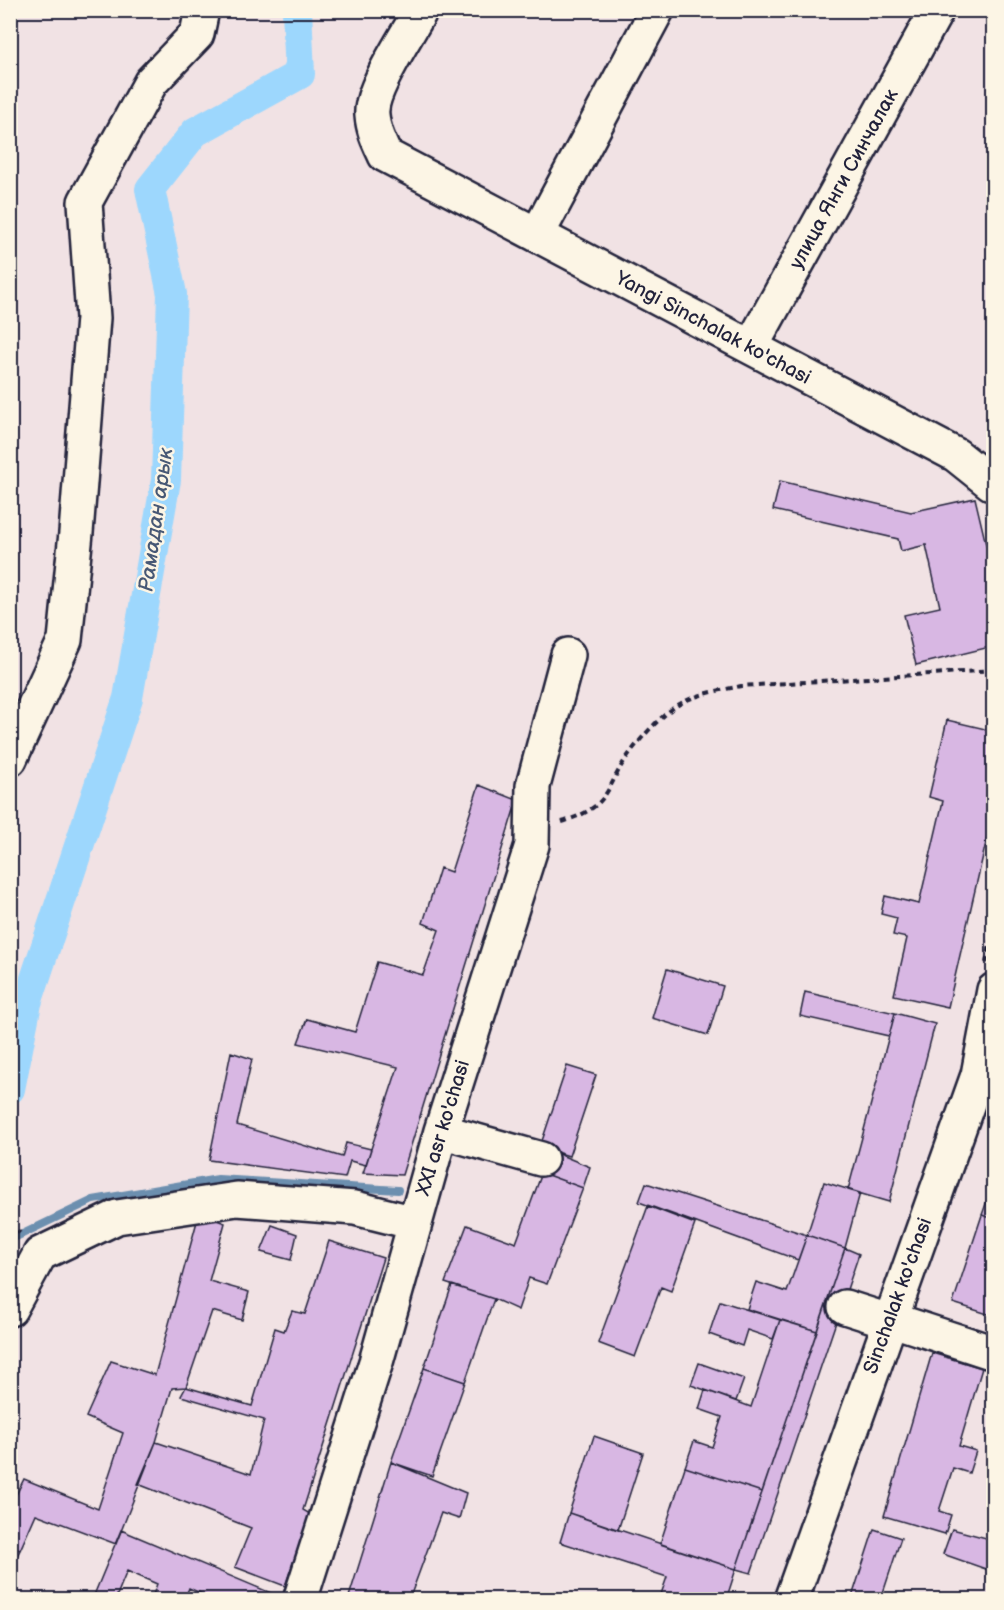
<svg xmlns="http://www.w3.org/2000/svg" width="1004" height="1610" font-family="'Balsamiq Sans',sans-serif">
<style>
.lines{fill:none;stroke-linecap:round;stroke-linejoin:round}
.stream{stroke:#6c8faf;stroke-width:8}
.canal{stroke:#9dd7fd;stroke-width:30}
.building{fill:#d8b7e3;stroke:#22223b;stroke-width:1.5}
.minor-casing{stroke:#22223b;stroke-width:38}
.path{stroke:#22223b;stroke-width:4;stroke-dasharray:6 4.5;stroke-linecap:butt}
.minor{stroke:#fcf5e5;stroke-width:33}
.labels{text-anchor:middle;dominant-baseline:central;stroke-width:5;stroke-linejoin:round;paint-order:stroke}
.street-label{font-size:20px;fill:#22223b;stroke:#fcf5e5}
.water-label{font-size:21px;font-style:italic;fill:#475875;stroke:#fcf5e5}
</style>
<rect width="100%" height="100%" fill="#f1e2e4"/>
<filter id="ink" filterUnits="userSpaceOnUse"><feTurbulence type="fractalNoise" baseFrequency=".0167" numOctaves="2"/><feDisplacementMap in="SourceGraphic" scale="12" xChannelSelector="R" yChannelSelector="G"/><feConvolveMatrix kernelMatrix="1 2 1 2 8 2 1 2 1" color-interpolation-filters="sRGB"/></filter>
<g filter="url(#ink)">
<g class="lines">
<path class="stream" d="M10,1240L93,1200L218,1179L398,1190"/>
<path class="canal" d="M10,1089L27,1003L128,698L166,480L172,294L150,189L195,132L300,74L297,10"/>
</g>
<path class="building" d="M780,481L911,512L975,498L994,578V646L916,665L904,615L940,607L926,545L901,551L898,539L773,510Z
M947,720L994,731V808L948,1007L894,995L907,938L893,935L897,918L881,914L885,896L919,904L943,801L929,797Z
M479,785L517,800L402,1175L363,1173L398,1067L298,1043L307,1019L355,1032L377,962L423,975L439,930L423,923L440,868L451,872Z
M667,969L723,986L708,1035L652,1018Z
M805,992L895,1013L889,1036L800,1016Z
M895,1013L935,1024L889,1202L848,1190Z
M231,1052L252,1059L237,1125L342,1157L346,1143L371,1149L366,1165L350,1161L345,1178L209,1160Z
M567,1066L596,1075L569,1156L540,1147Z
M551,1151L590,1167L583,1188L542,1173Z
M542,1173L583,1188L547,1284L529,1278L518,1310L494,1299L445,1283L467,1225L516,1243Z
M994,1181V1219L982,1215Z
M824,1182L860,1193L845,1248L807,1235Z
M646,1183L807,1235L798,1260L639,1202Z
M648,1206L695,1224L671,1291L661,1287L635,1357L598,1343Z
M199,1214L225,1223L209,1281L249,1292L242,1320L212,1311L186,1387L172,1388L156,1442L116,1544L36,1514L20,1550L10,1547V1507L24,1479L98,1509L123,1433L86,1417L111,1361L155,1375Z
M982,1215L994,1219V1316L953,1303Z
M272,1225L297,1234L291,1260L261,1252Z
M807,1235L845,1248L817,1331L747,1309L756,1282L787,1292Z
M329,1241L383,1258L303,1510L310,1514L285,1586L235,1567L251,1528L138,1484L156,1442L251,1474L264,1420L181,1396L186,1387L252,1406L275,1328L284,1331L292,1311L305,1314Z
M845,1248L859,1254L751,1573L736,1569Z
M452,1285L494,1299L465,1382L424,1368Z
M720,1301L780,1320L773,1339L747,1330L742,1346L709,1334Z
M780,1320L817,1331L762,1492L685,1467L694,1441L712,1447L722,1417L699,1409L705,1390L751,1407Z
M932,1353L982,1368L959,1446L976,1451L969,1473L953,1468L939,1511L951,1515L945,1534L884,1516Z
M699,1363L744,1379L736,1401L691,1385Z
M424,1368L465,1382L432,1476L391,1462Z
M594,1436L643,1453L618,1530L569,1513Z
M391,1462L466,1493L459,1519L441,1513L409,1600H348Z
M685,1467L762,1492L736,1569L660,1544Z
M569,1513L736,1569L726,1600H659L667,1577L560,1542Z
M874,1529L901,1538L881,1599L884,1600H851Z
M952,1529L994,1540V1572L943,1554Z
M121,1530L273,1594L271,1600H216L189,1588L184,1600H151L157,1584L127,1571L115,1600H92Z
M10,1547L20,1550L10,1570Z"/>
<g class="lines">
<defs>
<path id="minor" d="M421,10C408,34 369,91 372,115C373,130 379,142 385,155L956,455L991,483
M537,235L657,10
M751,347L937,10
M10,759L65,640L76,533L93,318L85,202L151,82L197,34L202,10
M441,1131L541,1159
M845,1307L889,1321
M10,1309L40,1254L117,1217L237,1199L355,1208L415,1223
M890,1319L994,1353
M300,1600L376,1362L441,1131L532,845L533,786L568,655
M791,1600L978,1075L994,990"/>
</defs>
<use href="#minor" class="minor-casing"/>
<path class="path" d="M562,822C574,818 585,814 595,806C607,797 613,780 620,768C631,749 654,722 672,709C692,694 718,691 741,686L994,670
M986,963L994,925
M10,1223L20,1233"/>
<use href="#minor" class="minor"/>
</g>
</g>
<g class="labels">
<g class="street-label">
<text transform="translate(844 179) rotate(-61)">улица Янги Синчалак</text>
<text transform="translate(713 328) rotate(28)">Yangi Sinchalak ko'chasi</text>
<text transform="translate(443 1128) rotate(-73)">XXI asr ko'chasi</text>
<text transform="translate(898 1296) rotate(-70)">Sinchalak ko'chasi</text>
</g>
<g class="water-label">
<text transform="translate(156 520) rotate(-82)">Рамадан арык</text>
</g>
</g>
<rect width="1004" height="1610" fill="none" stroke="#fcf5e5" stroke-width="36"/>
<rect x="18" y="18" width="968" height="1574" fill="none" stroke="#22223b" stroke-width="2" filter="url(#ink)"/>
</svg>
